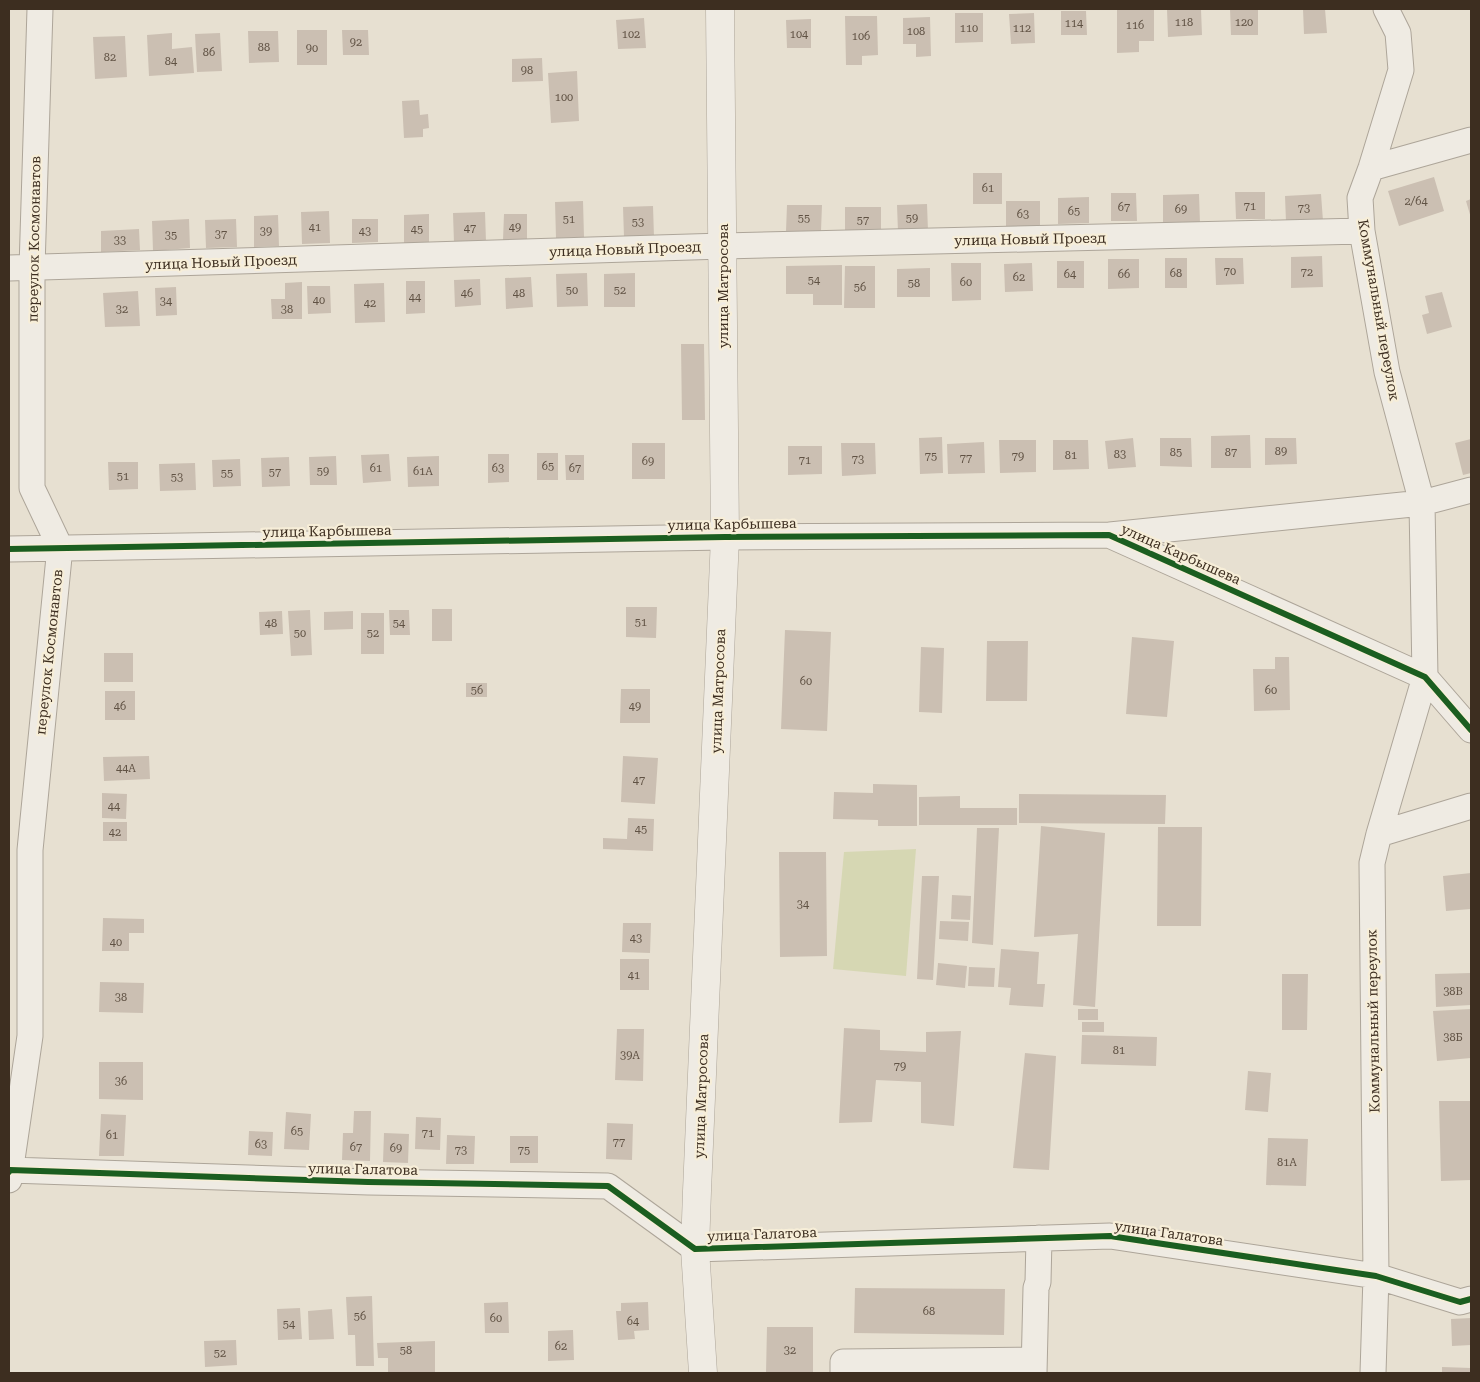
<svg xmlns="http://www.w3.org/2000/svg" width="1480" height="1382" font-family="'Roboto Serif',serif">
<style>
.green{fill:#d6d7b3}
.building{fill:#cbbfb2}
.lines{fill:none;stroke-linecap:round;stroke-linejoin:round}
.minor-casing{stroke:#ada599;stroke-width:27}
.tertiary-casing{stroke:#ada599;stroke-width:29}
.minor{stroke:#efebe3;stroke-width:25}
.tertiary{stroke:#efebe3;stroke-width:28}
.cycleway-casing{stroke:#f7eed8;stroke-width:9}
.cycleway{stroke:#1b5e20;stroke-width:6}
.labels{text-anchor:middle;dominant-baseline:central;stroke-width:4.5;stroke-linejoin:round;paint-order:stroke}
.number-label{font-size:11px;fill:#605244}
.street-label{font-size:14px;fill:#3d2e20;stroke:#f7eed8}
</style>
<rect width="100%" height="100%" fill="#e7e0d1"/>
<path class="green" d="M916,849L906,976L833,969L844,852Z"/>
<path class="building" d="M1154,9V41H1139V52L1117,53V10Z
M1167,9H1201L1202,35L1168,37Z
M1230,9H1258V35H1231Z
M1303,9H1325L1327,33L1304,34Z
M1061,11H1086L1087,35H1061Z
M955,13H983V42L955,43Z
M1034,13L1035,43L1011,44L1009,14Z
M845,16H877L878,55L862,56V65H846Z
M930,17L931,56L916,57V44H903V18Z
M644,18L646,48L618,49L616,20Z
M811,19V48H787L786,20Z
M297,30H327V65H297Z
M342,30H368L369,55H343Z
M248,31H278L279,62L249,63Z
M172,33V49L192,47L194,73L149,76L147,35Z
M220,33L222,71L197,72L195,34Z
M125,36L127,77L95,79L93,37Z
M542,58L543,81L512,82V59Z
M577,71L579,121L551,123L548,73Z
M419,100L420,115L428,114L429,128L423,129V137L404,138L402,101Z
M973,173H1002V204H973Z
M1434,177L1444,211L1399,226L1388,191Z
M1235,192H1265V219H1236Z
M1111,193H1136L1137,221H1111Z
M1199,194L1200,223H1163V195Z
M1321,194L1323,221L1286,222L1285,196Z
M1089,197V223L1058,224V198Z
M1471,199V218L1466,201Z
M583,201L584,237L556,238L555,202Z
M1006,201H1040V227L1006,228Z
M927,204L928,231L898,232L897,205Z
M787,205H822L821,231H786Z
M653,206L654,237H624L623,207Z
M845,207H881V233L845,234Z
M329,211L330,243L302,244L301,212Z
M485,212L486,242L454,243L453,213Z
M429,214V243L404,244V215Z
M504,214H527V241L503,240Z
M278,215L279,246L254,247V216Z
M189,219L190,248L153,251L152,221Z
M236,219L237,247L206,248L205,220Z
M352,219H378V242L352,243Z
M139,229L140,250L101,252V231Z
M1322,256L1323,287L1291,288V257Z
M1165,258H1187V288H1165Z
M1215,258H1243L1244,284L1216,285Z
M1108,259H1139V288L1108,289Z
M1057,261H1084V288H1057Z
M951,263H981V300L952,301Z
M1032,263L1033,291L1005,292L1004,264Z
M842,265V305H813V294H786V266Z
M845,266H875V308H844Z
M930,268V297H897V269Z
M587,273L588,306L557,307L556,274Z
M635,273V307H604V274Z
M531,277L533,307L506,309L505,278Z
M480,279L481,305L455,307L454,280Z
M406,281H425V313L406,314Z
M302,282V319H272L271,299H285V283Z
M384,283L385,322L355,323L354,284Z
M307,286H330L331,313L308,314Z
M176,287L177,315L156,316L155,288Z
M138,291L140,326L105,327L103,293Z
M1442,292L1452,327L1427,334L1422,315L1429,313L1425,296Z
M681,344H704L705,420H682Z
M1250,435L1251,468H1211V436Z
M942,437L943,473L920,474L919,438Z
M1133,438L1136,467L1108,469L1105,441Z
M1160,438H1191L1192,467L1160,466Z
M1265,438H1296L1297,464L1265,465Z
M1471,439V473L1463,475L1455,443Z
M999,440H1036V472L1000,473Z
M1053,440H1088L1089,469L1053,470Z
M984,442L985,473L948,474L947,444Z
M632,443H665V479H632Z
M841,443H875L876,474L842,476Z
M788,446H822V474L788,475Z
M537,453H558V480H537Z
M389,454L391,481L363,483L361,455Z
M488,454H509V482L488,483Z
M565,455H584V480H566Z
M336,456L337,485H310L309,457Z
M439,456V486L408,487L407,457Z
M289,457L290,486L262,487L261,458Z
M240,459L241,486L213,487L212,460Z
M108,462H138V489L109,490Z
M195,463L196,490L160,491L159,464Z
M626,607H657L656,638L626,637Z
M432,609H452V641H432Z
M310,610L312,655L291,656L288,611Z
M389,610H409L410,635H390Z
M282,611L283,634L260,635L259,612Z
M353,611V629L324,630V612Z
M361,613H384V654H361Z
M785,630L831,632L827,731L781,729Z
M1132,637L1174,641L1167,717L1126,714Z
M987,641H1028L1027,701H986Z
M921,647L944,648L942,713L919,712Z
M104,653H133V682H104Z
M1275,657H1289L1290,710L1254,711L1253,669H1275Z
M466,683H487V697H466Z
M621,689H650V723H620Z
M105,691H135V720H105Z
M149,756L150,779L104,781L103,757Z
M623,756L658,758L655,804L621,802Z
M873,784L917,785V826H878V820L833,819L834,792L873,793Z
M102,793L127,794L126,819L102,818Z
M1019,794L1166,795L1165,824L1019,823Z
M960,796V808H1017V825H919V797Z
M628,818L654,819L653,851L603,849V838L627,839Z
M103,822H127V841H103Z
M1041,826L1105,833L1095,1007L1073,1005L1078,934L1034,937Z
M1158,827H1202L1201,926H1157Z
M977,828H999L993,945L972,943Z
M779,852H826L827,956L780,957Z
M1471,873V909L1446,911L1443,876Z
M922,876H939L933,980L917,979Z
M952,895L971,896L970,920L951,919Z
M103,918L144,919V933H129V951H102Z
M940,921L969,922L968,941L939,939Z
M623,923H651L650,953L622,952Z
M1001,949L1039,952L1037,984H1045L1043,1007L1009,1005L1011,988L998,987Z
M620,959H649V990H620Z
M938,963L967,966L965,988L936,985Z
M969,967L995,968L994,987L968,986Z
M1471,973V1005L1436,1007L1435,974Z
M1282,974H1308L1307,1030H1282Z
M100,982L144,983L143,1013L99,1012Z
M1078,1009H1098V1020H1078Z
M1471,1009V1058L1437,1061L1433,1011Z
M1082,1022H1104V1032H1082Z
M844,1028L880,1030V1050L926,1052V1032L961,1031L954,1126L921,1123V1082L876,1080L872,1122L839,1123Z
M617,1029H644L643,1081L615,1080Z
M1082,1035L1157,1037L1156,1066L1081,1064Z
M1025,1053L1056,1056L1049,1170L1013,1168Z
M99,1062H143V1100L99,1099Z
M1248,1071L1271,1073L1268,1112L1245,1110Z
M1439,1101H1471V1180L1441,1181Z
M354,1111H371L370,1161L342,1160L343,1133H353Z
M286,1112L311,1114L309,1150L284,1149Z
M101,1114L126,1115L124,1156H99Z
M416,1117L441,1118L440,1150L415,1149Z
M607,1123L633,1124L632,1160L606,1159Z
M249,1131L273,1132L272,1156L248,1155Z
M384,1133L409,1134L408,1163L383,1162Z
M447,1135L475,1136L474,1164H446Z
M510,1136H538V1163H510Z
M1268,1138L1308,1139L1306,1186L1266,1185Z
M855,1288L1005,1289L1004,1335L854,1333Z
M372,1296L374,1366H356L355,1335H348L346,1297Z
M508,1302L509,1333H485L484,1303Z
M648,1302L649,1330L634,1331L635,1339L618,1340L616,1311H621V1303Z
M300,1308L302,1339L278,1340L277,1309Z
M332,1309L334,1339L309,1340L308,1311Z
M1471,1318V1345L1452,1346L1451,1319Z
M767,1327H813V1373H766Z
M573,1330L574,1360L548,1361V1331Z
M236,1340L237,1365L205,1367L204,1341Z
M435,1341V1372L388,1373V1358H378L377,1343Z
M1442,1367L1471,1368V1373H1442Z"/>
<g class="lines">
<defs>
<path id="minor" d="M1371,168L1471,140
M9,268L723,246L1362,231
M1110,535L1422,503L1471,490
M9,549L725,537L1109,535L1425,677L1471,730
M1379,834L1471,806
M9,1172L10,1170L368,1182L608,1186L695,1249L1110,1236L1376,1276L1460,1302L1471,1299
M9,1180L30,1036V850L60,547L32,488V268L40,9
M843,1373V1362L1034,1360
M1034,1373L1036,1288L1038,1282L1039,1238
M1373,1373L1376,1276L1372,863L1379,834L1425,677L1422,503L1387,372L1362,231L1360,198L1371,168L1401,70L1398,33L1386,9"/>
<path id="tertiary" d="M703,1373L695,1249L697,1191L725,537L720,9"/>
</defs>
<use href="#minor" class="minor-casing"/>
<use href="#tertiary" class="tertiary-casing"/>
<use href="#minor" class="minor"/>
<use href="#tertiary" class="tertiary"/>
<defs>
<path id="cycleway" d="M9,549L725,537L1109,535L1425,677L1471,730
M9,1172L10,1170L368,1182L608,1186L695,1249L1110,1236L1376,1276L1460,1302L1471,1299"/>
</defs>
<use href="#cycleway" class="cycleway-casing"/>
<use href="#cycleway" class="cycleway"/>
</g>
<g class="labels">
<g class="number-label">
<text x="1184" y="22">118</text>
<text x="1244" y="22">120</text>
<text x="1074" y="23">114</text>
<text x="1135" y="25">116</text>
<text x="969" y="28">110</text>
<text x="1022" y="28">112</text>
<text x="916" y="31">108</text>
<text x="631" y="34">102</text>
<text x="799" y="34">104</text>
<text x="861" y="36">106</text>
<text x="356" y="42">92</text>
<text x="264" y="47">88</text>
<text x="312" y="48">90</text>
<text x="209" y="52">86</text>
<text x="110" y="57">82</text>
<text x="171" y="61">84</text>
<text x="527" y="70">98</text>
<text x="564" y="97">100</text>
<text x="988" y="188">61</text>
<text x="1416" y="201">2/64</text>
<text x="1250" y="206">71</text>
<text x="1124" y="207">67</text>
<text x="1304" y="208">73</text>
<text x="1181" y="209">69</text>
<text x="1074" y="211">65</text>
<text x="1023" y="214">63</text>
<text x="804" y="218">55</text>
<text x="912" y="218">59</text>
<text x="569" y="219">51</text>
<text x="863" y="220">57</text>
<text x="638" y="222">53</text>
<text x="315" y="227">41</text>
<text x="515" y="227">49</text>
<text x="470" y="228">47</text>
<text x="417" y="229">45</text>
<text x="266" y="231">39</text>
<text x="365" y="231">43</text>
<text x="221" y="234">37</text>
<text x="171" y="235">35</text>
<text x="120" y="240">33</text>
<text x="1230" y="271">70</text>
<text x="1307" y="272">72</text>
<text x="1176" y="273">68</text>
<text x="1070" y="274">64</text>
<text x="1124" y="274">66</text>
<text x="1019" y="277">62</text>
<text x="814" y="280">54</text>
<text x="966" y="282">60</text>
<text x="914" y="283">58</text>
<text x="860" y="287">56</text>
<text x="572" y="290">50</text>
<text x="620" y="290">52</text>
<text x="467" y="293">46</text>
<text x="519" y="293">48</text>
<text x="415" y="297">44</text>
<text x="319" y="300">40</text>
<text x="166" y="301">34</text>
<text x="370" y="303">42</text>
<text x="122" y="309">32</text>
<text x="287" y="309">38</text>
<text x="1281" y="451">89</text>
<text x="1176" y="452">85</text>
<text x="1231" y="452">87</text>
<text x="1120" y="454">83</text>
<text x="1071" y="455">81</text>
<text x="931" y="456">75</text>
<text x="1018" y="456">79</text>
<text x="966" y="458">77</text>
<text x="858" y="459">73</text>
<text x="805" y="460">71</text>
<text x="648" y="461">69</text>
<text x="548" y="466">65</text>
<text x="376" y="468">61</text>
<text x="498" y="468">63</text>
<text x="575" y="468">67</text>
<text x="323" y="471">59</text>
<text x="423" y="471">61А</text>
<text x="275" y="472">57</text>
<text x="227" y="473">55</text>
<text x="123" y="476">51</text>
<text x="177" y="477">53</text>
<text x="641" y="622">51</text>
<text x="271" y="623">48</text>
<text x="399" y="623">54</text>
<text x="300" y="633">50</text>
<text x="373" y="633">52</text>
<text x="806" y="681">60</text>
<text x="477" y="690">56</text>
<text x="1271" y="690">60</text>
<text x="120" y="706">46</text>
<text x="635" y="706">49</text>
<text x="126" y="768">44А</text>
<text x="639" y="780">47</text>
<text x="114" y="806">44</text>
<text x="641" y="829">45</text>
<text x="115" y="832">42</text>
<text x="803" y="904">34</text>
<text x="636" y="938">43</text>
<text x="116" y="942">40</text>
<text x="634" y="975">41</text>
<text x="1453" y="991">38В</text>
<text x="121" y="997">38</text>
<text x="1453" y="1037">38Б</text>
<text x="1119" y="1050">81</text>
<text x="630" y="1055">39А</text>
<text x="900" y="1066">79</text>
<text x="121" y="1081">36</text>
<text x="297" y="1131">65</text>
<text x="428" y="1133">71</text>
<text x="112" y="1135">61</text>
<text x="619" y="1142">77</text>
<text x="261" y="1144">63</text>
<text x="356" y="1147">67</text>
<text x="396" y="1148">69</text>
<text x="461" y="1150">73</text>
<text x="524" y="1150">75</text>
<text x="1287" y="1162">81А</text>
<text x="929" y="1311">68</text>
<text x="360" y="1316">56</text>
<text x="496" y="1318">60</text>
<text x="633" y="1321">64</text>
<text x="289" y="1324">54</text>
<text x="561" y="1346">62</text>
<text x="406" y="1350">58</text>
<text x="790" y="1350">32</text>
<text x="220" y="1353">52</text>
</g>
<g class="street-label">
<text transform="translate(34 239) rotate(-89)">переулок Космонавтов</text>
<text transform="translate(1030 239) rotate(-1)">улица Новый Проезд</text>
<text transform="translate(625 249) rotate(-2)">улица Новый Проезд</text>
<text transform="translate(221 262) rotate(-2)">улица Новый Проезд</text>
<text transform="translate(723 286) rotate(-90)">улица Матросова</text>
<text transform="translate(1379 310) rotate(80)">Коммунальный переулок</text>
<text transform="translate(732 524) rotate(-1)">улица Карбышева</text>
<text transform="translate(327 531) rotate(-1)">улица Карбышева</text>
<text transform="translate(1181 554) rotate(24)">улица Карбышева</text>
<text transform="translate(49 652) rotate(-84)">переулок Космонавтов</text>
<text transform="translate(718 691) rotate(-88)">улица Матросова</text>
<text transform="translate(1373 1021) rotate(-91)">Коммунальный переулок</text>
<text transform="translate(701 1096) rotate(-88)">улица Матросова</text>
<text transform="translate(363 1169) rotate(1)">улица Галатова</text>
<text transform="translate(1169 1233) rotate(8)">улица Галатова</text>
<text transform="translate(762 1234) rotate(-2)">улица Галатова</text>
</g>
</g>
<rect width="1480" height="1382" fill="none" stroke="#3d2e20" stroke-width="20"/>
</svg>
